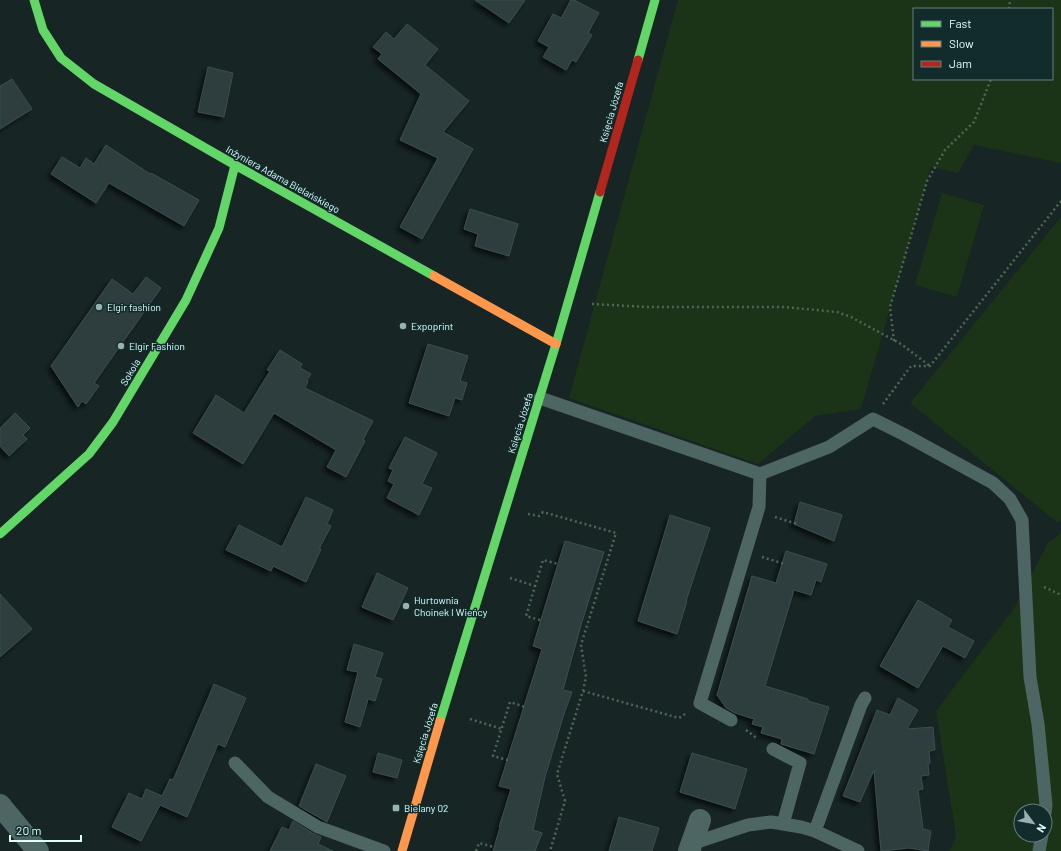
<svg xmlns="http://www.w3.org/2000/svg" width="1061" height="851" font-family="Barlow,sans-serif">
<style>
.green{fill:#1b3317;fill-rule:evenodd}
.building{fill:#2d3c3c;stroke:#3b4e4f;filter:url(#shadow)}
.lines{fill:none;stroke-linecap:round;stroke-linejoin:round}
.path{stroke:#4e6758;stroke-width:2.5;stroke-dasharray:2 3;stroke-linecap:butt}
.lane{stroke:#4e6663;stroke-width:13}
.street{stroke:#4e6663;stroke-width:22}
.fast{stroke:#63d668;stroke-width:9}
.slow{stroke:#ff974d;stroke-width:9}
.jam{stroke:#b3261e;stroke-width:9}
.poi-dot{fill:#99b2b1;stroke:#122b2b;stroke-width:1.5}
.labels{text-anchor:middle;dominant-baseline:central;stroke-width:3;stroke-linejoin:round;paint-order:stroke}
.street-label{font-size:10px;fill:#defefd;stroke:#122b2b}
.poi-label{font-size:10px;fill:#defefd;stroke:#122b2b;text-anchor:start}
</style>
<defs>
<filter id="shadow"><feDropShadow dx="-3.5" dy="3.5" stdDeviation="2" flood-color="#0009"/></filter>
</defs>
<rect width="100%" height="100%" fill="#182525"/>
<path class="green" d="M678,0H1061V163L974,145L958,173L931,167L861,409L815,416L758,464L569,398ZM914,9H1052V79H914Z
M942,193L984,205L957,297L915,285Z
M1061,217V519L1058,523L910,403Z
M1061,533V851H950L956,836L936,711L1015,607L1048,543ZM1021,811H1045V835H1021Z"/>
<path class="building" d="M475,0H525L509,23Z
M571,0H574L599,13L588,33L592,35L576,62L572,60L566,70L543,57L549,47L538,41L553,14L561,18Z
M407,24L438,49L425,65L469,101L443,132L473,149L422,239L400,227L438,158L400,140L421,94L378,59L382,54L373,47L386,32L394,39Z
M208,67L233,73L224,117L198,112Z
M12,79L32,109L0,129V86Z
M106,145L150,174L151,173L199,200L184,226L109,183L96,203L51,174L62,157L80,168L86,158L94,164Z
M470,209L518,224L509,256L475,246L478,234L464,229Z
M146,277L161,288L94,383L99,386L86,404L82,401L78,407L51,366L112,279L133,294Z
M428,344L468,356L460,381L467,383L462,400L455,398L449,416L409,403Z
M280,350L302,364L300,368L311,374L307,380L308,381L305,388L373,421L363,440L365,441L346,477L327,467L336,450L274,413L243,464L193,433L216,395L244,413L270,371L267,370Z
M15,413L30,428L23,435L27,439L9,456L0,446V428Z
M405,437L437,453L422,484L432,488L419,515L387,498L394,484L388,481L393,470L389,468Z
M306,497L333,510L327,524L331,526L319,549H321L306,582L273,566L271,571L226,550L239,525L282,547Z
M800,502L842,515L834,541L794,524Z
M670,515L710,528L686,601H687L677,634L638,621Z
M565,541L604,552L581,625L563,690L572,692L564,714L545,777L533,830L542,833L535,851H493L500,827H499L511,789L499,786L542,649L533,646Z
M786,551L827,564L821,582L816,580L811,595L794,590L765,686L808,699V701L829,707L814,754L781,744L782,739L761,733L763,727L752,724L754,719L735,713L726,708L717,695L752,576L776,583Z
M377,573L408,588L393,620L362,607Z
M0,594L32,629L0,657Z
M918,600L952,620L948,627L974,641L965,658L943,646L918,688L880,666Z
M354,644L383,653L375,677L382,679L375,701L368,699L360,727L345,722L358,672L347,670Z
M214,684L246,698L225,747L218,744L187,817L160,805L141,841L112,827L129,793L142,799L146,789L162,796L170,779L173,780Z
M898,698L918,710L907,729L933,727L935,750L929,751L930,763L928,764L929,775L921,776L923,789L918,790L923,829L931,831L928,851L909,848L881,851L874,770L860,802L843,796L877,710L890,715Z
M378,753L402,760L397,778L373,772Z
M692,753L747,769L735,809L680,792Z
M316,764L346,776L327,822L299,806Z
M619,817L659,828L652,851H609Z
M293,821L314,834L321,837L318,844L333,851H270L282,827L289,830Z"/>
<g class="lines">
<path class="path" d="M1009,9L1010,0
M592,304L647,307H784L837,312L851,317L901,344L930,366
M894,341L890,307L927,181L945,150L974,122L991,79
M883,404L911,366H930L1061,201
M528,514L539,516L543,512L616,533L581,645L586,677L583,691L557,774L565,801L550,851
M775,517L797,524
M762,557L785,564
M510,578L535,586
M1044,587L1061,595
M540,620L526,616L543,560L558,564
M583,691L679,718L685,714
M470,719L502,729
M746,730L758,739
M508,760L493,756L510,702L525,707
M476,851L479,843L494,847"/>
<path class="lane" d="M540,398L760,474L829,447L873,419L905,435L993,483L1010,499L1022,520L1030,677L1038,724L1046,805L1045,813
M731,720L700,703L759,507L760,474
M773,749L800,763L783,824
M235,763L268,797L318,827L384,851
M815,831L861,705L865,698
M691,844L748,825L771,822L801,827L815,831L858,851
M1039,851L1042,835"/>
<path class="street" d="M0,805L38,851
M689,851L700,820"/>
<path class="fast" d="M34,0L43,30L61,58L94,84L235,165L434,276
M638,60L655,0
M0,534L89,454L113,422L186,300L219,228L235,165
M440,721L556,344L600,192"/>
<path class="slow" d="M434,276L556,344
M402,851L440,721"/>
<path class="jam" d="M600,192L638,60"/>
</g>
<g class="poi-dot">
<circle cx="99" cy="307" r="4"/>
<circle cx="403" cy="326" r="4"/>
<circle cx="121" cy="346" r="4"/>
<circle cx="406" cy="606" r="4"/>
<rect x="392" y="804" width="8" height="8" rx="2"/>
</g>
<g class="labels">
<g class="street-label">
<text transform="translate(611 112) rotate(-74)">Księcia Józefa</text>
<text transform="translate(283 179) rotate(29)">Inżyniera Adama Bielańskiego</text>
<text transform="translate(130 372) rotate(-59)">Sokola</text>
<text transform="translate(520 423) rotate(-73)">Księcia Józefa</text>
<text transform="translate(425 733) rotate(-73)">Księcia Józefa</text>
</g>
<g class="poi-label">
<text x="107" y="307">Elgir fashion</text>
<text x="411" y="326">Expoprint</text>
<text x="129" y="346">Elgir Fashion</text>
<text x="414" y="600">Hurtownia<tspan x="414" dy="12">Choinek I Wieńcy</tspan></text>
<text x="404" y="808">Bielany 02</text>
</g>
</g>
<rect x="913" y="8" width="140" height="72" fill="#122b2b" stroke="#647f7f"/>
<rect x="921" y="21" width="20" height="6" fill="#63d668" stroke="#647f7f"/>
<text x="949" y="28" font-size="12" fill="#defefd">Fast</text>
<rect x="921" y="41" width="20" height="6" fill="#ff974d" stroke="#647f7f"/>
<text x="949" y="48" font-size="12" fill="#defefd">Slow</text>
<rect x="921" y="61" width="20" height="6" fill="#b3261e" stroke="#647f7f"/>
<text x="949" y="68" font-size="12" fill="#defefd">Jam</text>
<g transform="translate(1033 823) rotate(122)"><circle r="19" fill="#122b2b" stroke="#647f7f"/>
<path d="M0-3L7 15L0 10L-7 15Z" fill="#99b2b1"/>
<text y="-6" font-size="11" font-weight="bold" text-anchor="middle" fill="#defefd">N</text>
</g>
<path d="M10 835v6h71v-6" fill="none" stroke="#defefd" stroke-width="2"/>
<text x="16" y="835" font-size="12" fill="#defefd" stroke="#122b2b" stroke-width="3" paint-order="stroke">20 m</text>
</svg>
